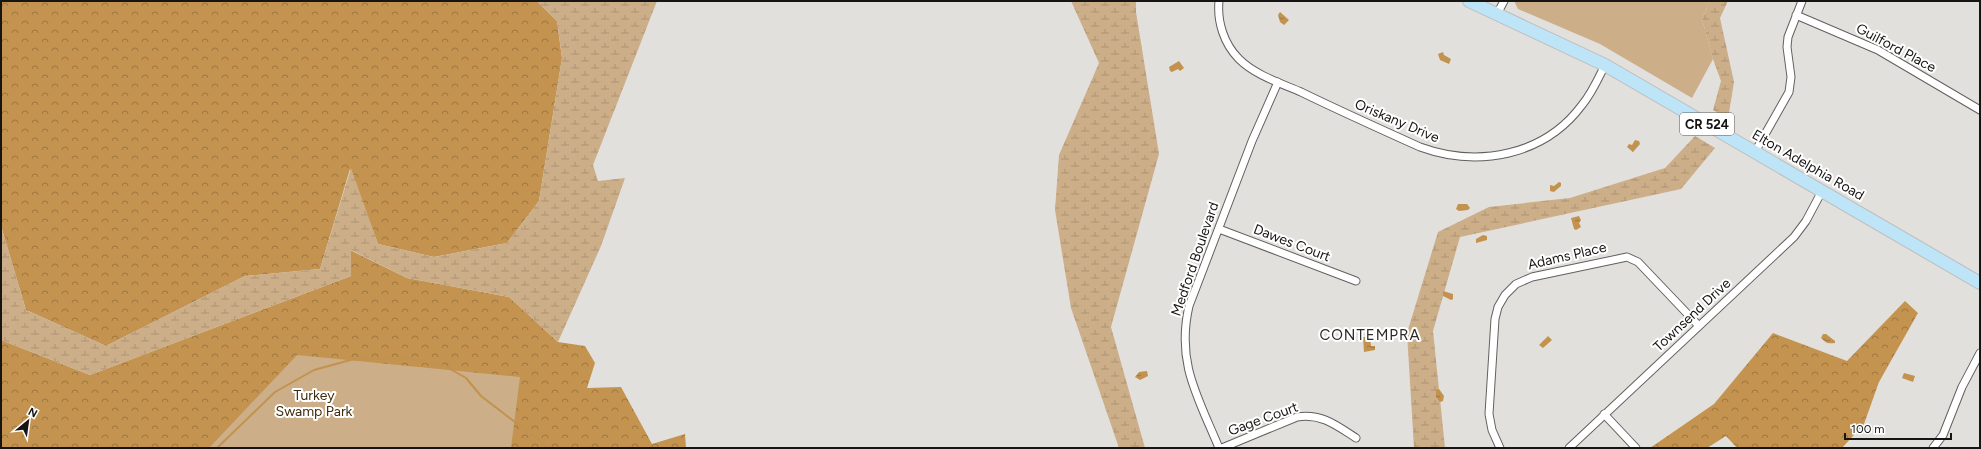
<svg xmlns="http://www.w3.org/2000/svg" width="1981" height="449" font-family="Figtree,sans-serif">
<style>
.forest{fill:url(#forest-crowns)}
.wetland{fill:url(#wetland-marsh)}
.park{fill:#ccae88}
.water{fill:url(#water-ripples)}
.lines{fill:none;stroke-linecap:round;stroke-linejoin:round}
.stream{stroke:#c2924e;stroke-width:2}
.minor-casing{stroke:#62605d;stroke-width:9}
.primary-casing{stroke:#bebdbd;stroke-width:14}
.minor{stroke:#fff;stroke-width:7}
.primary{stroke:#bde4f7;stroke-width:12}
.labels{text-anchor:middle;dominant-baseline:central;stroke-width:4;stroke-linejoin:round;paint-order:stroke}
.shield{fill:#fff;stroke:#5c5b5a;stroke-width:1}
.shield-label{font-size:13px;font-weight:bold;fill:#161514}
.street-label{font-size:14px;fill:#161514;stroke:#fff}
.park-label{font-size:14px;fill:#3f2b0d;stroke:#fff}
.neighbourhood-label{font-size:15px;letter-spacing:1px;fill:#2b2a27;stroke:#fff}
</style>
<defs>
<pattern id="forest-crowns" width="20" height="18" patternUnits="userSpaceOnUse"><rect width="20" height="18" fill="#c3934f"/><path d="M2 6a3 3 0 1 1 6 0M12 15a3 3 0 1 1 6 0" fill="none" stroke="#9d7740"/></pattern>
<pattern id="wetland-marsh" width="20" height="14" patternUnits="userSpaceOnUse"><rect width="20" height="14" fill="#ccae88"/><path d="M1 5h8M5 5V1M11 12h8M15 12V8" fill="none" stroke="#ae9574"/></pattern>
<pattern id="water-ripples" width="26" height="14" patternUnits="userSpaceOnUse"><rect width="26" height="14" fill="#c2924e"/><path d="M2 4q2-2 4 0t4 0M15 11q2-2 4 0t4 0" fill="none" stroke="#9d7640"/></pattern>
</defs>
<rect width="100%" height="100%" fill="#e2e0dd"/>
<path class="forest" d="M1,1H537L557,21L562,58L539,201L507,243L434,257L378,244L350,169L320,269L245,276L106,346L26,310L1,226Z
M350,250L407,278L509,297L558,342L585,346L595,363L587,388L621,387L652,444L685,434L686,448H1V340L90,375L351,276Z
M1905,301L1918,313L1879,382L1864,424L1842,448H1737L1726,436L1707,448H1650L1714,404L1773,333L1847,361Z"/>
<path class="wetland" d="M537,1H657L593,165L598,181L625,178L601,246L558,342L509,297L407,278L351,250V276L90,375L1,340V226L26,310L106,346L245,276L320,269L351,168L378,244L434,257L507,243L539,201L562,58L557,21Z
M1071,1H1136V12L1159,154L1111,327L1145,448H1119L1071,308L1055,210L1059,155L1099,63Z
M1710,1H1728L1720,18L1734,82L1728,119L1713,110L1721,81L1713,59L1702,19Z
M1695,136L1715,148L1681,189L1460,237L1433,331L1445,448H1414L1407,333L1438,232L1489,207L1570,198L1665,168Z"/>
<path class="park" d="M1514,1H1710L1702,19L1713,59L1692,98L1600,44L1518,9Z
M297,355L520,377L511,448H209Z"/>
<path class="water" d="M1280,12L1289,20L1284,25L1280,22L1278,15Z
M1443,52L1444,55L1451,59L1449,64L1440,60L1438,54Z
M1179,61L1184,68L1180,71L1178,69L1172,72L1170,71L1169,67Z
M1635,140L1639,141L1640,144L1633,152L1627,147L1629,144L1632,145Z
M1559,182L1561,183V186L1554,192L1550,191V185L1554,186Z
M1458,204H1467L1470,208L1468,210L1459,211L1456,209Z
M1579,216L1581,220L1579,223L1581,227L1576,230L1574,229L1571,218Z
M1483,235L1487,236V240L1476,243V239Z
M1443,291L1453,294V299L1451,300L1443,296Z
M1823,334H1826L1835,341V343C1828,344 1826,343 1821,338Z
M1548,336L1552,340L1543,348L1539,345Z
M1363,337H1370L1371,346H1375V350L1364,352Z
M1147,371L1148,376L1140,380L1135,377L1139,372Z
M1904,373L1915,376L1913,382L1902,378Z
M1439,389L1444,396L1443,401L1440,402L1436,397V390Z"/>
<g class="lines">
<path class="stream" d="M217,448L275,392L314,370L354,359H410L445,366L466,378L481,396L549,448"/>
<defs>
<path id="minor" d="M1219,1C1217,22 1224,44 1239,59C1255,75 1280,83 1301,92C1340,111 1380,129 1420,147C1478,168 1544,156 1582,105C1592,93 1598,79 1605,65
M1497,14L1504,1
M1796,15L1878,50L1980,110
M1755,152L1789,92L1791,77L1787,47L1788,37L1802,1
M1219,229L1356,281
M1604,414L1636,448
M1219,448C1198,397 1176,363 1189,306L1252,141L1278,82
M1222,448L1297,417C1321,413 1336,425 1356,438
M1500,448L1492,430L1489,414L1495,319L1498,307L1505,295L1516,284L1532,277L1627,257L1638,262L1699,326
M1569,448L1794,237L1806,221L1822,191
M1933,448L1943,435L1962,387L1980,353"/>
<path id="primary" d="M1469,1L1605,65L1980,283"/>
</defs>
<use href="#minor" class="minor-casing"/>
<use href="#primary" class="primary-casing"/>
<use href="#minor" class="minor"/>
<use href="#primary" class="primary"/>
</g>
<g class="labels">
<rect class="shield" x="1680" y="113" width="54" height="22" rx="3"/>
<g class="shield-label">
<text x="1707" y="124">CR 524</text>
</g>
<g class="street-label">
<text transform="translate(1896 48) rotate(28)">Guilford Place</text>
<text transform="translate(1397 121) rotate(23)">Oriskany Drive</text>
<text transform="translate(1808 165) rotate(30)">Elton Adelphia Road</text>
<text transform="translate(1292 243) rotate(21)">Dawes Court</text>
<text transform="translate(1567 256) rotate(-13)">Adams Place</text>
<text transform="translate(1195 259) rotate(-71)">Medford Boulevard</text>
<text transform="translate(1692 315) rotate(-43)">Townsend Drive</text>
<text transform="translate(1263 419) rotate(-20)">Gage Court</text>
</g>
<g class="park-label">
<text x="314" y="395">Turkey<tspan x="314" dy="16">Swamp Park</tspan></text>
</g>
<g class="neighbourhood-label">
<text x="1370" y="335">CONTEMPRA</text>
</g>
</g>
<rect width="1981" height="449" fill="none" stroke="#161514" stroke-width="4"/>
<g transform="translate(28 421) rotate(29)" stroke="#ffffff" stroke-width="3" paint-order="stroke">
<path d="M0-3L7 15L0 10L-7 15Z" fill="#161514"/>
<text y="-6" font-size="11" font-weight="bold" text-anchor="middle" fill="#161514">N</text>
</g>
<path d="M1845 433v6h106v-6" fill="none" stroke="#161514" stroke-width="2"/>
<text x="1851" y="433" font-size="12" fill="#161514" stroke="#ffffff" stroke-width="3" paint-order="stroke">100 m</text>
</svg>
